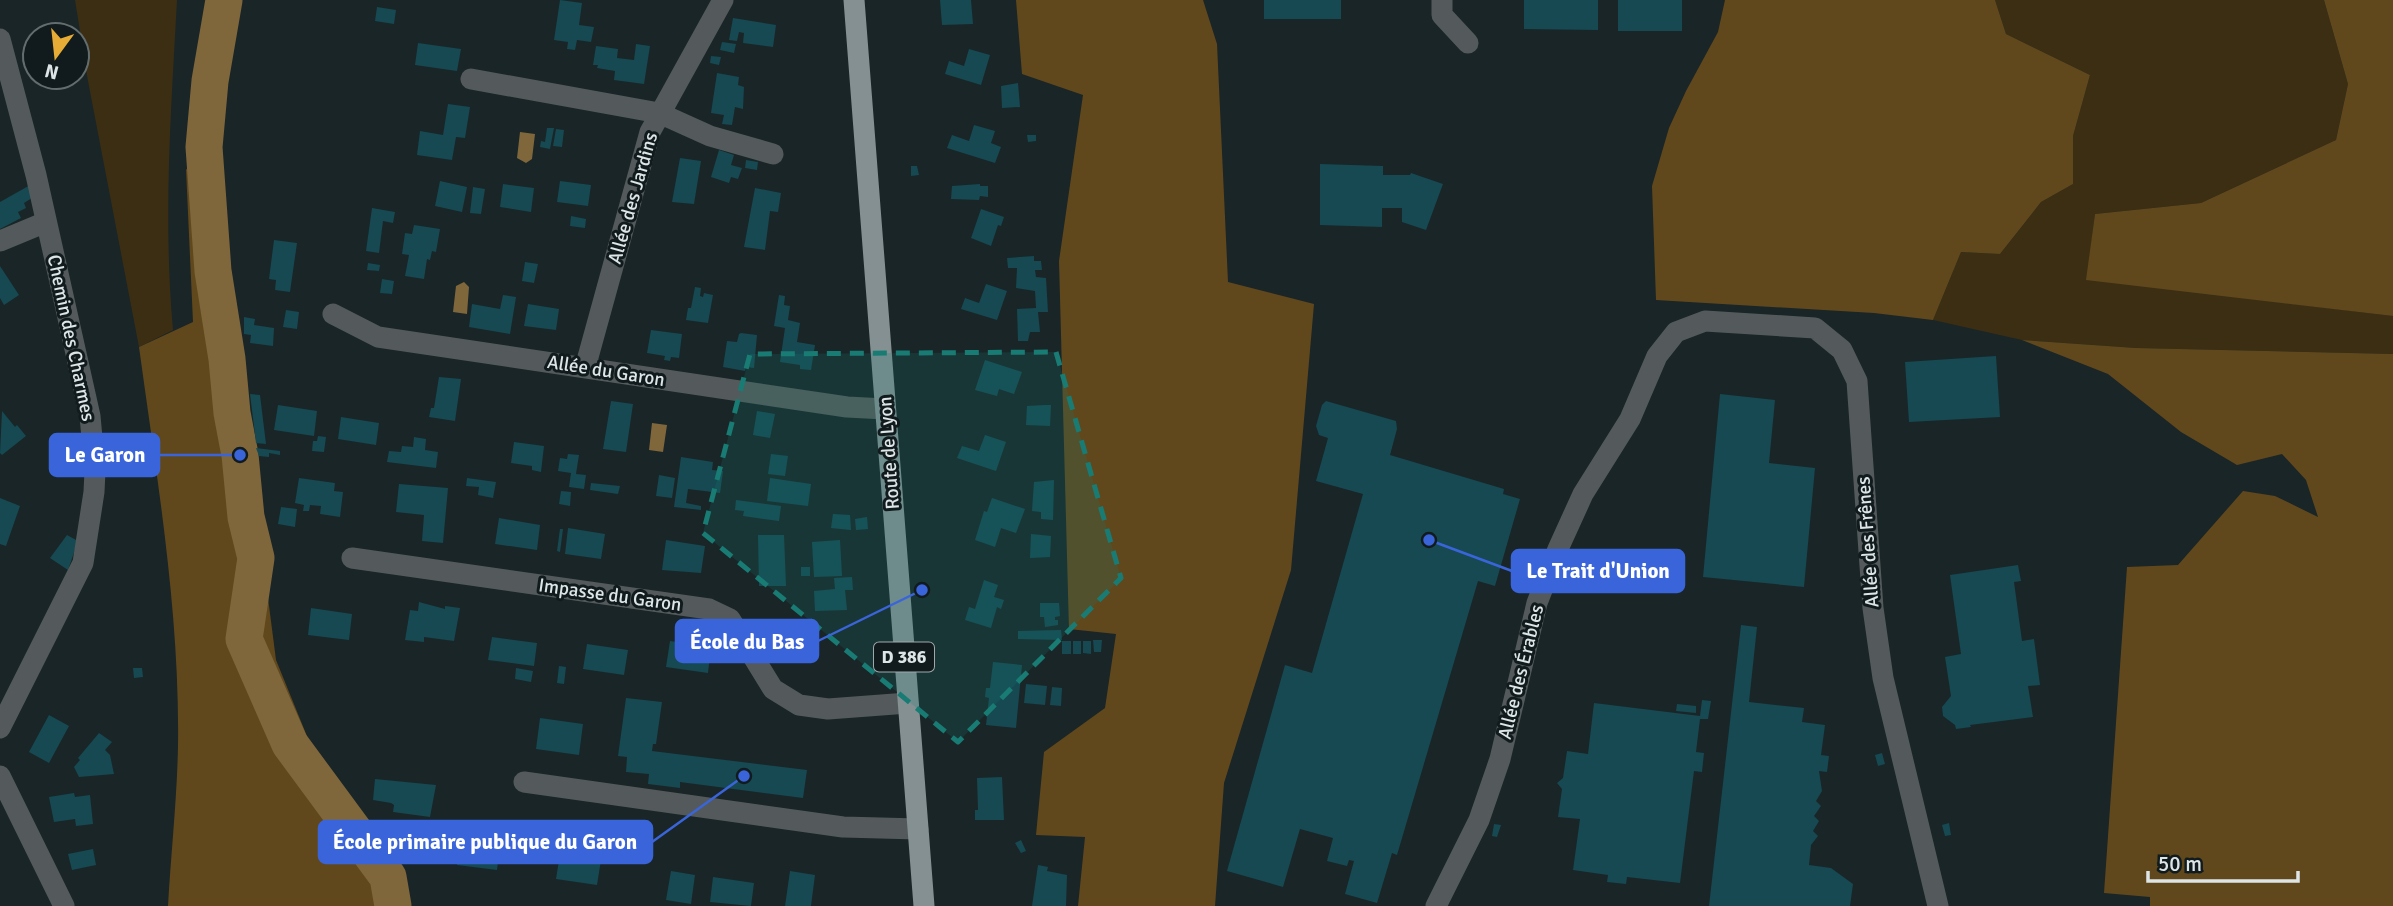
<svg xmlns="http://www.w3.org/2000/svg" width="2393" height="906" font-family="Signika,sans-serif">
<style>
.green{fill:#3c2e13}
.forest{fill:#60481c}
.water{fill:#7f673b}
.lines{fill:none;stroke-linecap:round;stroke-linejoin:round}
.river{stroke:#7f673b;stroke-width:37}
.building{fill:#164952}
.minor{stroke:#545a5b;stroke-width:21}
.major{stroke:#859093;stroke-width:21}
.marked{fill:#197c74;fill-opacity:0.2;stroke:#197c74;stroke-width:5;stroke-dasharray:14 9;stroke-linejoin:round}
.labels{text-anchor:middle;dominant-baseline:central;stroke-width:6;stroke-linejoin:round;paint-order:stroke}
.shield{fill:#111b1e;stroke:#a0a8ab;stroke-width:2}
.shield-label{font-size:18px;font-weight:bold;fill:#dee5e7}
.street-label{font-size:19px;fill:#dee5e7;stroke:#111b1e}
.leader{fill:none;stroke:#3a65da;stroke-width:2.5}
.callout-dot{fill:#3a65da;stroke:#111b1e;stroke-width:2.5}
.callout{fill:#3a65da;stroke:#3a65da;stroke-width:2.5}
.callout-label{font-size:21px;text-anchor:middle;font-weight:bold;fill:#fff}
</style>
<rect width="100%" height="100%" fill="#1a2527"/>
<path class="green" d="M75,0H177C171,112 163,218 173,330L139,347L88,81Z
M1995,0H2324L2348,84L2336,140L2201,203L2095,214L2087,279L2393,316V354L2136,348L2022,340L1933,320L1961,252L2000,254L2041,202L2073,184V136L2090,75L2006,34Z"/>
<path class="forest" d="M1016,0H1203L1217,44L1228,282L1314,304L1291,570L1224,783L1215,906H1078L1085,837L1036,835L1044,752L1105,708L1116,634L1069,629L1059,261L1083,95L1022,74Z
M1725,0H1995L2006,34L2090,75L2073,136V184L2041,202L2000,254L1961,252L1933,320L1874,313L1656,300L1652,186L1669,128L1686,91L1718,32Z
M2324,0H2393V316L2086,280L2095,214L2201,203L2336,140L2348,84Z
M186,169L222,187L260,536L276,660L322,773L394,871L407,906H168C171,853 177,799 178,746C180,613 157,479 139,347L193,322Z
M2022,340L2136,348L2393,354V906H2150V897L2104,893L2127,567L2178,565L2243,491L2275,496L2318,517L2306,480L2282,454L2237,465L2181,432L2108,374Z"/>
<path class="water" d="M520,132L535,134L532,159L526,163L517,158Z
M464,282L469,287L467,314L453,312L456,286Z
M652,423L667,425L663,452L649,450Z
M390,820L409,835L401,845L382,829Z"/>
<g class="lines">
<path class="river" d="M224,0L210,81L204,147L213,271L227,359L232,413L240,455L246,517L256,558L244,639L290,744L388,877L393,906"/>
</g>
<path class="building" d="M560,0L582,3L579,25L594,27L591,42L577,40L575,50L567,49L568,42L554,40Z
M940,0H971L973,24L942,25Z
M1264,0H1341V19H1264Z
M1524,0H1598V30L1524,29Z
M1618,0H1682V31H1618Z
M377,7L396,10L394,24L375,21Z
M733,18L776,25L773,47L743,43L744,33L739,32L737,41L729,40Z
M722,42L736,44L734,53L720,50Z
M418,43L461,49L457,71L415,65Z
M636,44L650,46L644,84L614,80L615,71L597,68L598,65H593L596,46L618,49L617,58L634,60Z
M969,49L990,55L981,85L945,74L949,61L964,66Z
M711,56L721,57L719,65L710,63Z
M717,73L739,77L738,85L744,87L743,109L735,107L732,125L722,124L724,115L711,113Z
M1018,83L1020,107L1002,108L1001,86Z
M448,104L470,107L465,138L456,137L452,160L417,155L420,131L443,135Z
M974,125L995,131L991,143L1001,147L995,163L947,148L952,135L969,141Z
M547,128H554L550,149L540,147L541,141L545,142Z
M556,129L564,130L562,147L553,146Z
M1027,135H1036V141L1028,142Z
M719,150L734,155L731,165L742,168L738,179L731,177L729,183L711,177Z
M680,158L701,161L694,204L672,202Z
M746,160L758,162L757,170L745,168Z
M1320,164L1383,166V175H1410L1411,173L1443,184L1426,230L1402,222V208H1382V227L1320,225Z
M911,166H917L919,175L911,176Z
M440,181L467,187L462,212L435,206Z
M560,181L591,185L588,206L557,202Z
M32,184L35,196L24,203L26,208L18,212L21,218L0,229V202Z
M503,184L534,188L531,212L500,207Z
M980,184V186H988V197L980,196L979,200L951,199L952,186Z
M473,187L485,189L481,214L470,213Z
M755,188L781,193L778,212L770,211L765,250L744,247Z
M372,208L395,212L393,223L383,221L379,253L366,251Z
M981,209L1004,217L1001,226L998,225L991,246L971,238Z
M571,216L586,219L585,228L570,226Z
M414,225L440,229L436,252L432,251L430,260L427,259L424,279L405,276L409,255L402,254L405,233L412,234Z
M274,240L297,243L290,292L275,290L276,280L269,279Z
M1034,256V261H1041L1042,270H1035L1036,277L1046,278L1048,312H1038L1040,332H1030L1028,341H1018L1017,309L1036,308L1035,291L1016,288L1017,268H1008L1007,258Z
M525,262L538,264L534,283L522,281Z
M368,263L380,265L379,271L367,270Z
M0,266L19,295L4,305L0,298Z
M382,279L394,281L392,294L380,293Z
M986,284L1007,291L997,320L961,309L965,298L979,303Z
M695,287L701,288L700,296L703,297L704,293L713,295L708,323L686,320L688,308H691Z
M503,295L516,297L510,334L469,327L472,304L500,309Z
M779,295L785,296L784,305L790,306L788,320L800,323L797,342L815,345L811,370L800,369V365L780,362L785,328L774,326Z
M528,304L559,309L556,330L524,326Z
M286,310L299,312L297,329L283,327Z
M244,317L255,319L254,325L274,328L273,346L250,343L251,335L244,334Z
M651,330L682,334L679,358L671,357L670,361L664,360L665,356L647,353Z
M741,333L757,335L754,368L746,367L745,371L723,367L727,341L737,342L739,334Z
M1996,356L2000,417L1909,422L1905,362Z
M985,360L1022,372L1014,394L999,389L997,396L975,390Z
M439,377L461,379L455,421L429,417L431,408H434Z
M250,394L260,395L266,444L256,443Z
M1720,394L1775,400L1769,463L1815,468L1804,587L1703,577Z
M611,401L633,404L626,452L603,449Z
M1326,401L1396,421L1397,429L1390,455L1504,489L1503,494L1520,499L1495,586L1478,581L1397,855L1392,853L1377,903L1345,894L1354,861L1349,860L1347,866L1327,861L1333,838L1300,829L1283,887L1227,871L1285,665L1312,673L1363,494L1316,481L1328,438L1319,435L1316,426L1322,405Z
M278,405L317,411L314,436L274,430Z
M1045,405H1051L1050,426L1026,425L1027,406Z
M2,411L15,427L17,425L26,436L2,455L0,453Z
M757,411L775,414L770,438L753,435Z
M341,417L379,423L376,445L338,439Z
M985,435L1006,442L996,471L957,458L962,446L979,451Z
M318,436L326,437L324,452L312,451L313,441H317Z
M414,437L426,439L425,450L438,452L436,468L387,462L389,451L401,452L402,446L413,447Z
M514,442L544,446L541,472L532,470V466L511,463Z
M256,448L280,451V455L269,453V457L259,456Z
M568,454L579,455L576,474L586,475L584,489L569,487L571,473L558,471L560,458L567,459Z
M771,454L788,456L785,476L768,474Z
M681,457L713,462L712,470L723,471L720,493L688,489L686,503L701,506V510L674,507Z
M659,475L675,478L672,498L656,496Z
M299,478L335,483L334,491L343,492L340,517L320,514L321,506L310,505L309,511H303L304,505L295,503Z
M467,478L496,482L493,498L478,495L479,487L466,486Z
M770,478L811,484L808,506L767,501Z
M1054,480L1053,520L1041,519V512L1032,511L1034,482Z
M591,483L620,486L618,494L590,490Z
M399,484L448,488L443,543L422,541L424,515L396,512Z
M561,491L571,492L570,506L559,504Z
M0,498L20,506L6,546L0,544Z
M992,498L1025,509L1016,533L1001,528L995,547L975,540L984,511L987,512Z
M736,500L781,506L779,521L743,516L744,511L735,510Z
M281,507L297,509L295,527L278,524Z
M833,514L850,515L851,530L831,528Z
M867,517L868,529L856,530L855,519Z
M499,518L540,525L537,550L495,544Z
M568,528L605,534L601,559L565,554Z
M560,529H563L560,552L557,551Z
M1031,534L1051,536L1050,557L1030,558Z
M67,535L78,541L68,570L50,558Z
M758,535H784L786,586H759Z
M666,540L705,546L701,573L662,570Z
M840,540L842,576L814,577L812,542Z
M2018,565L2021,581L2014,582L2022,641L2034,639L2040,685L2028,686L2033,717L1970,725L1971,727L1956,729L1955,725L1943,716L1942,707L1951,696L1945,657L1961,654L1950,575Z
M801,567H810V576H801Z
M852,577L853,590H845L847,610L815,611L814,591L835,589L834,578Z
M984,580L998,585L994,597L1004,600L1001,609L997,607L991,628L965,620L969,607L975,609Z
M419,602L445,609V606L460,608L454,641L424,637V642L405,640L410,610L418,611Z
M1040,603H1059L1060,616L1055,617V620H1058V625L1045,627L1044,617H1040Z
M311,608L352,614L349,640L308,635Z
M1741,625L1757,627L1749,702L1804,708L1802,722L1825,725L1821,755L1829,756L1827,772L1819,771L1822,791L1816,801L1821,806L1814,816L1819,821L1813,831L1818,836L1811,845L1809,865L1831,868L1853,884L1850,906H1709Z
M1061,630L1062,640L1018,639V631Z
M492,637L537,643L534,666L488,660Z
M1093,640H1102L1101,652H1094Z
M670,641L711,647L708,673L666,667Z
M1062,641H1071V654H1062Z
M1073,641H1081V654H1073Z
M1083,641H1091V654L1083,653Z
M587,644L628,650L624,675L583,669Z
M993,662L1022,665L1016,728L986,725L989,698L985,697L986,688H990Z
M559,666L566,667L564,684L557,683Z
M133,668H142L143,677L134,678Z
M516,668L533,671L531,682L515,679Z
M1026,684L1047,686L1045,705L1024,703Z
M1052,687L1062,688L1061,706L1050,705Z
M626,698L662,702L656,744H653L652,751L807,770L803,798L680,782V788L648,784L649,774L626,772L627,757L618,756Z
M1702,700L1711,701L1708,719H1700L1696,752L1704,753L1702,772L1694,771L1680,883L1627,877L1626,884L1607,882L1608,875L1573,870L1580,819L1558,817L1562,789L1557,783L1563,778L1567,751L1588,754L1594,703L1700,716Z
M1677,704L1696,706V713L1676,711Z
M49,715L69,726L49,763L29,752Z
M540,718L583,724L579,755L536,749Z
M99,733L112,742L105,750L110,755L114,774L79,777L74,767L80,760L78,758Z
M1882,753L1885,764L1878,766L1875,755Z
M1002,777L1004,820H975V810H978L977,778Z
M375,779L436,785L430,817L393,812L394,805L391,803L373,800Z
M74,793L75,797L90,795L93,824L76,826L75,819L54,822L49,797Z
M1949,823L1951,835L1945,836L1942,825Z
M1494,824L1501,825L1497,837L1492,836Z
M460,840L500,846L497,870L457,865Z
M1021,840L1026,851L1021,853L1015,843Z
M93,849L96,865L72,870L68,854Z
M560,854L601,860L597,885L556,879Z
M1038,865L1048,867L1047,871L1067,875L1066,906H1032Z
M671,871L695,875L691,904L666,900Z
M790,871L815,875L811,906H785Z
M713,877L754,883L751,906L710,902Z"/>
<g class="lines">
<path class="minor" d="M1442,0V15L1468,43
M0,39L36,175L90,416L95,471L94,492L83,563L0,728
M471,79L659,113L710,136L773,154
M0,241L46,222
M333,314L378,337L847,407L885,409
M585,368L650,132L723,0
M352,558L709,609L730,619L773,689L799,705L828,709L908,703
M0,776L64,906
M524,782L843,827L918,829
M1436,906L1479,820L1500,759L1537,603L1558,549L1583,494L1630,419L1657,356L1676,332L1705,321L1815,328L1842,350L1857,381L1873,608L1883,678L1938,906"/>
<path class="major" d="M854,0L924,906"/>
</g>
<path class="marked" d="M1056,352L1121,578L958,742L703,533L750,354Z"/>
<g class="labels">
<rect class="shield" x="874" y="642.5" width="60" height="29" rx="5"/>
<g class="shield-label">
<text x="904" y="657">D 386</text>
</g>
<g class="street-label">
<text transform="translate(633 198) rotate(-74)">Allée des Jardins</text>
<text transform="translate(71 338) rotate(78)">Chemin des Charmes</text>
<text transform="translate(606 371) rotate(9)">Allée du Garon</text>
<text transform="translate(889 453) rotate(-94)">Route de Lyon</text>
<text transform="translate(1868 542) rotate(-94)">Allée des Frênes</text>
<text transform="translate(610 595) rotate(8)">Impasse du Garon</text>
<text transform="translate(1521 672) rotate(-76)">Allée des Érables</text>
</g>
</g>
<path class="leader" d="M240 455L159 455M1429 540L1512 571M922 590L818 641M744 776L652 842"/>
<g class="callout-dot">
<circle cx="240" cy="455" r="7"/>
<circle cx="1429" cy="540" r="7"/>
<circle cx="922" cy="590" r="7"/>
<circle cx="744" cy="776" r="7"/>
</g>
<g class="callout">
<rect x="50" y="434" width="109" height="42" rx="7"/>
<rect x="1512" y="550" width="172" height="42" rx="7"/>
<rect x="676" y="620" width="142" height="42" rx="7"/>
<rect x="319" y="821" width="333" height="42" rx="7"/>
</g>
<g class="callout-label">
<text x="105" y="462">Le Garon</text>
<text x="1598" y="578">Le Trait d'Union</text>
<text x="747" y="649">École du Bas</text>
<text x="485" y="849">École primaire publique du Garon</text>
</g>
<g transform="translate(56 56) rotate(195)"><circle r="33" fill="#111b1e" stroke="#636c6e" stroke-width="2"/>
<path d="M0-5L12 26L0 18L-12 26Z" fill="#e6ac36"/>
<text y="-10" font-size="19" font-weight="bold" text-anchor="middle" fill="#dee5e7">N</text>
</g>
<path d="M2148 871v10h150v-10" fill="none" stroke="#dee5e7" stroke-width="3.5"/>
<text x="2158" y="871" font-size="21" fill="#dee5e7" stroke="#111b1e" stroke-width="5" paint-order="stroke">50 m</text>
</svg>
